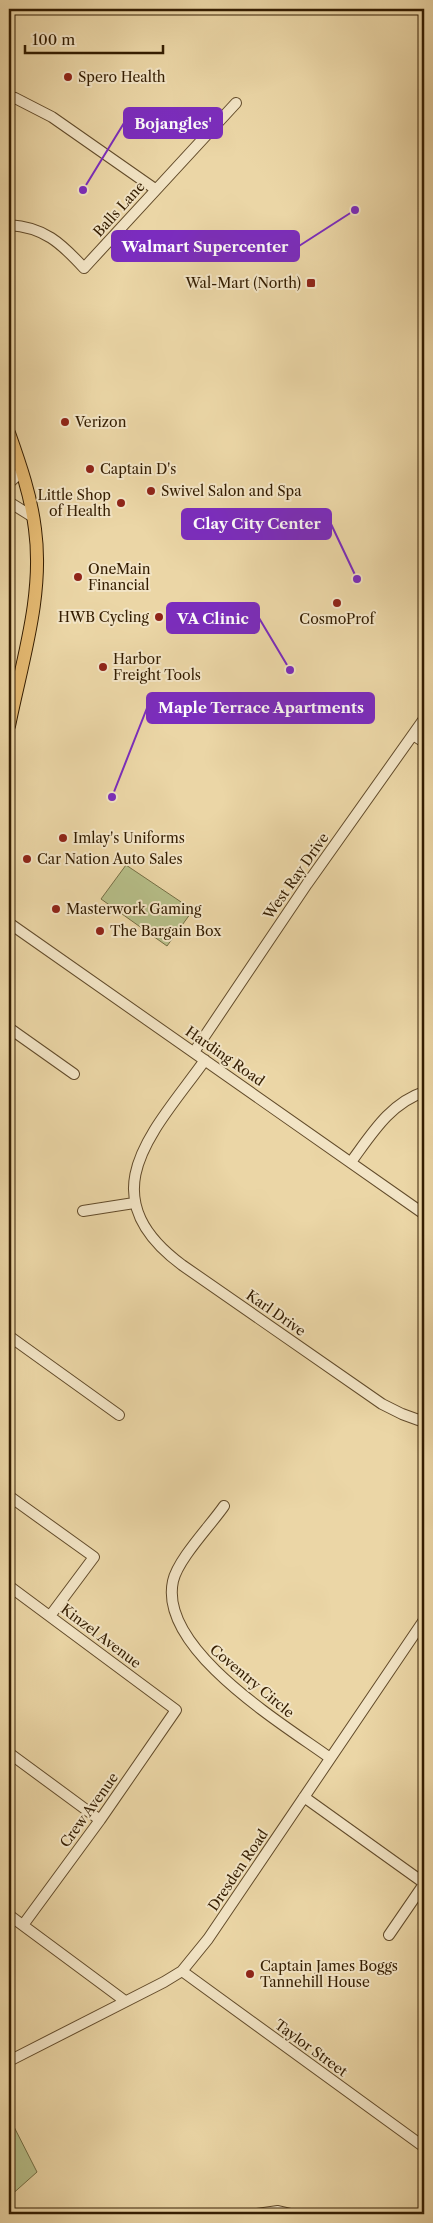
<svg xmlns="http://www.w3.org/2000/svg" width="433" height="2223" font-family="'Libre Caslon Text',serif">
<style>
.green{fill:#b6be88;stroke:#756e44}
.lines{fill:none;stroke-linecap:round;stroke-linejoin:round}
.minor-casing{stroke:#624b2a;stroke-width:12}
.major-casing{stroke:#341d01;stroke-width:14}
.minor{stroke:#f2e4c5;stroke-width:10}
.major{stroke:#e6bb73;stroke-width:12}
.poi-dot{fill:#8f2418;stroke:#f2e4c5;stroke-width:2}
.labels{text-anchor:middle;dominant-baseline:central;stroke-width:4;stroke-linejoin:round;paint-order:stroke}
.poi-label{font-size:14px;fill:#341d01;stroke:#f2e4c5;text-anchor:start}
.street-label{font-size:14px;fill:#341d01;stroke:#f2e4c5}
.leader{fill:none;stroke:#7b2cbf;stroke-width:2}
.callout-dot{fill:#7b2cbf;stroke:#f2e4c5;stroke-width:2}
.callout{fill:#7b2cbf;stroke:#7b2cbf;stroke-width:2}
.callout-label{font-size:15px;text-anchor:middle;font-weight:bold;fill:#fff}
</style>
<rect width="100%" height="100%" fill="#ebd6a6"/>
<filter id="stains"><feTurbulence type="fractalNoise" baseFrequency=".004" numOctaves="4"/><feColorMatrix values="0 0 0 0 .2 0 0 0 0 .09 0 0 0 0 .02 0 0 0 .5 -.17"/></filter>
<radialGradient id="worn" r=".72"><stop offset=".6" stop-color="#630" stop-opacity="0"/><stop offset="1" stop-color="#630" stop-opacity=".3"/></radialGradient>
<path class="green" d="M126,865L193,910L167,946L101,899Z
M9,2117L37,2172L9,2197Z"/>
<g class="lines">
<defs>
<path id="minor" d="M9,97L15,98L52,117L155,189
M9,225C44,227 61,243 84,268L236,103
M9,483L22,471
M9,502L33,517
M413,735L424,742
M9,923L424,1214
M9,1028L74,1074
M194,1052L307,884L424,719
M205,1060C155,1130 86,1194 182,1265L382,1404L402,1414L424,1422
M351,1162C371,1135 390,1103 424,1092
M83,1211L134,1203
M9,1336L119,1415
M9,1496L94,1557L50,1616
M224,1506C211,1525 178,1559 173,1581C158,1649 283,1724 330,1758
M9,1586L176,1710L100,1820L23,1925
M9,1753L100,1820
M304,1797L424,1883
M9,1915L125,2001
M389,1935L424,1884
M182,1971L424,2147
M9,2061L164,1982L182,1971L208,1939L424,1620
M257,2214L278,2211L291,2214"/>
<path id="major" d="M9,433C20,464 31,496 35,529C44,595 22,661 9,726"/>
</defs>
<use href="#minor" class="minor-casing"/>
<use href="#major" class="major-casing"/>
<use href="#minor" class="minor"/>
<use href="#major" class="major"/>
</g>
<g class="poi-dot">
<circle cx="68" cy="77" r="5"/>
<rect x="306" y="278" width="10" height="10" rx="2.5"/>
<circle cx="65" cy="422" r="5"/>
<circle cx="90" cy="469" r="5"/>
<circle cx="151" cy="491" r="5"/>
<circle cx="121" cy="503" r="5"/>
<circle cx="78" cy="577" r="5"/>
<circle cx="337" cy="603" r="5"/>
<circle cx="159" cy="617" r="5"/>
<circle cx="103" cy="667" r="5"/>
<circle cx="63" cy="838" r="5"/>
<circle cx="27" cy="859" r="5"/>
<circle cx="56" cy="909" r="5"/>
<circle cx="100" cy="931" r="5"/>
<circle cx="250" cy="1974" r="5"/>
</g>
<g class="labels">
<g class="poi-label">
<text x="78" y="77">Spero Health</text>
<text x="301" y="283" text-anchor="end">Wal-Mart (North)</text>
<text x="75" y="422">Verizon</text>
<text x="100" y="469">Captain D's</text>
<text x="161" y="491">Swivel Salon and Spa</text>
<text x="111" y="495" text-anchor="end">Little Shop<tspan x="111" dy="16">of Health</tspan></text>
<text x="88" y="569">OneMain<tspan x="88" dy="16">Financial</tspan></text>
<text x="149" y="617" text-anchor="end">HWB Cycling</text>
<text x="337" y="619" text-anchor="middle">CosmoProf</text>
<text x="113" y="659">Harbor<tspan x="113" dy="16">Freight Tools</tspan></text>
<text x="73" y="838">Imlay's Uniforms</text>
<text x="37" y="859">Car Nation Auto Sales</text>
<text x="66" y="909">Masterwork Gaming</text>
<text x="110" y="931">The Bargain Box</text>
<text x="260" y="1966">Captain James Boggs<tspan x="260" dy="16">Tannehill House</tspan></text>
</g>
<g class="street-label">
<text transform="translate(119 209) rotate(-48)">Balls Lane</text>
<text transform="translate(296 876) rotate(-55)">West Ray Drive</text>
<text transform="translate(225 1056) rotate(35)">Harding Road</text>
<text transform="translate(276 1313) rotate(35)">Karl Drive</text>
<text transform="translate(101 1636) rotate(37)">Kinzel Avenue</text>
<text transform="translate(252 1681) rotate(40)">Coventry Circle</text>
<text transform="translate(89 1810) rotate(-54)">Crew Avenue</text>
<text transform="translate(238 1870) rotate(-56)">Dresden Road</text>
<text transform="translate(311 2048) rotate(36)">Taylor Street</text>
</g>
</g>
<path class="leader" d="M83 190L124 123M355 210L299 246M357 579L331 524M290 670L259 618M112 797L147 708"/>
<g class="callout-dot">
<circle cx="83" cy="190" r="5"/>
<circle cx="355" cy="210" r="5"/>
<circle cx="357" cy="579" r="5"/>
<circle cx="290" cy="670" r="5"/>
<circle cx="112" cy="797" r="5"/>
</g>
<g class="callout">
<rect x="124" y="108" width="98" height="30" rx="5"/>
<rect x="112" y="231" width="187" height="30" rx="5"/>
<rect x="182" y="509" width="149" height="30" rx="5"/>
<rect x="167" y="603" width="92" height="30" rx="5"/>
<rect x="147" y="693" width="227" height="30" rx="5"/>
</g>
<g class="callout-label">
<text x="173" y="129">Bojangles'</text>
<text x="205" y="252">Walmart Supercenter</text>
<text x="257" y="529">Clay City Center</text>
<text x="213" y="624">VA Clinic</text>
<text x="261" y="713">Maple Terrace Apartments</text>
</g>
<rect width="433" height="2223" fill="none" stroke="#ebd6a6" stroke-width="30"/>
<rect x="10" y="10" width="413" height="2203" fill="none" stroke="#341d01" stroke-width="2.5"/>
<rect x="15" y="15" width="403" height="2193" fill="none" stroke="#341d01"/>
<path d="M25 45v8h138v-8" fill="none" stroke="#341d01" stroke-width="2.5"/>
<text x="32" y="45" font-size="15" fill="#341d01" stroke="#f2e4c5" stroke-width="4" paint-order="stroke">100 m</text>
<rect width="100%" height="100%" filter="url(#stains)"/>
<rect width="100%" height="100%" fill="url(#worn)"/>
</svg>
